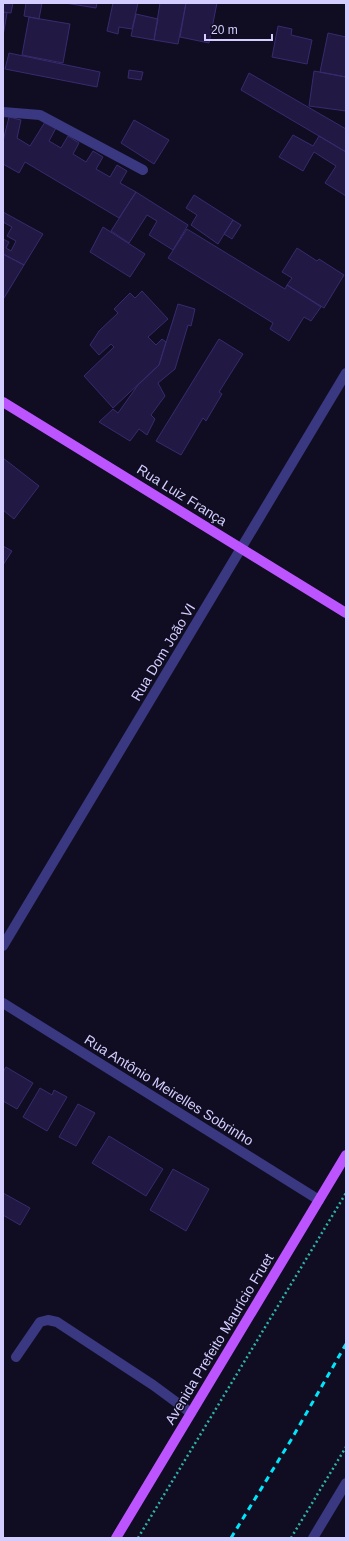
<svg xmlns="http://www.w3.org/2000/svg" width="349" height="1541" font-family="Helvetica,sans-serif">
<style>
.building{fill:#211943;stroke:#372b6f}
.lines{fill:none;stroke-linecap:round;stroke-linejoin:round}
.path{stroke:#2eb3a9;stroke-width:2.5;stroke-dasharray:2 3;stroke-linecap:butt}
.minor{stroke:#3a3881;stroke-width:10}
.major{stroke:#bc55ff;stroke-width:10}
.rail{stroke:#00e5f9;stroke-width:3;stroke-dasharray:6 5;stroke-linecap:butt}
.labels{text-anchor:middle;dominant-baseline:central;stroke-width:3;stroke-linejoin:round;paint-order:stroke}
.street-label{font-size:14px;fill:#d3ceff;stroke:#100d22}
</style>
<rect width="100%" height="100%" fill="#100d22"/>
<path class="building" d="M3,3H13L11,13L3,12Z
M26,3H42L39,19L24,16Z
M65,3H97L96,8Z
M113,3H138L132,29L119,27L118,34L107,31Z
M160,3H186L178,44L154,40Z
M186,3H217L209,43L180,37Z
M3,12L7,13L3,36Z
M136,14L158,19L154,40L131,36Z
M29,17L70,24L63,63L22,55Z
M278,26L292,29L291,35L312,40L307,64L272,57Z
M328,33L346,37V77L320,72Z
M9,53L100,72L97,87L5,69Z
M129,70L143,72L141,80L128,78Z
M314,71L346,77V111L309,106Z
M249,73L346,129V152L241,90Z
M9,117L21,120L17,138L30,146L45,122L56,128L49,141L61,148L68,136L79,143L73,154L86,162L93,151L103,157L96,169L110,177L117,165L127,171L120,183L136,192L119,218L25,162L19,173L3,164V141Z
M134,120L169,140L154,164L121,143Z
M293,135L313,146L319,136L346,152V196L325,183L336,166L314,152L303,171L279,157Z
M136,192L188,225L173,250L149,235L157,221L147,215L129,243L111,231Z
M194,195L233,220L218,244L191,225L197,215L186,208Z
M3,212L43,234L24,265L3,254V239L9,242L6,248L11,251L16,241L7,236L12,227L3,222Z
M233,220L241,225L232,239L224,234Z
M103,227L145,254L130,277L90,252Z
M187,229L285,289L287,285L321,307L311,321L304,317L289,341L270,329L273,323L168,258Z
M297,248L317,261L319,259L344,275L324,308L287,285L292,278L282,272Z
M3,254L24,265L4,298L3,297Z
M142,291L168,319L148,337L156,345L162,339L166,342L159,365L113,408L84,376L114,347L111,344L99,355L90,345L99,331L118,313L114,309L130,293L135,298Z
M178,304L195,309L191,326L188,325L175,369L158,383L165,396L151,415L155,419L147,435L139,429L130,441L99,422L113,409L118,413L138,385L159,365Z
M219,339L243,354L219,392L222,394L206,421L203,418L181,455L156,441Z
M3,458L39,486L14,519L3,510Z
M3,546L12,551L3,565Z
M6,1067L33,1083L17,1109L3,1101V1072Z
M40,1088L52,1095L54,1090L67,1097L47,1131L23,1117Z
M78,1104L95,1113L76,1146L59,1137Z
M109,1136L163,1169L146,1196L92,1163Z
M173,1169L209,1189L186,1231L150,1210Z
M3,1193L30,1208L20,1225L3,1215Z"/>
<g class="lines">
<path class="path" d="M138,1538L346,1193
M291,1538L346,1447"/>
<path class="minor" d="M3,112L40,115L143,170
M3,946L346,373
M3,1003L319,1200
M16,1357L40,1322L48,1320L57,1322L153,1385L191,1413
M313,1538L346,1483"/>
<path class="major" d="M3,402L346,613
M116,1538L346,1155"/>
<path class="rail" d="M231,1538L291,1440L346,1344"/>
</g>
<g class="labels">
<g class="street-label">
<text transform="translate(182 495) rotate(32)">Rua Luiz França</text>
<text transform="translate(163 652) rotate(-59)">Rua Dom João VI</text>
<text transform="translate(169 1090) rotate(32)">Rua Antônio Meirelles Sobrinho</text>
<text transform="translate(219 1339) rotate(-59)">Avenida Prefeito Maurício Fruet</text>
</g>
</g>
<rect width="349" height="1541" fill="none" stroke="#d3ceff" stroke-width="8"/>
<path d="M205 34v6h67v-6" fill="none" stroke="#d3ceff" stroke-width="2"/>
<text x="211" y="34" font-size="12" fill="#d3ceff" stroke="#100d22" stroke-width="3" paint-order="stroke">20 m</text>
</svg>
